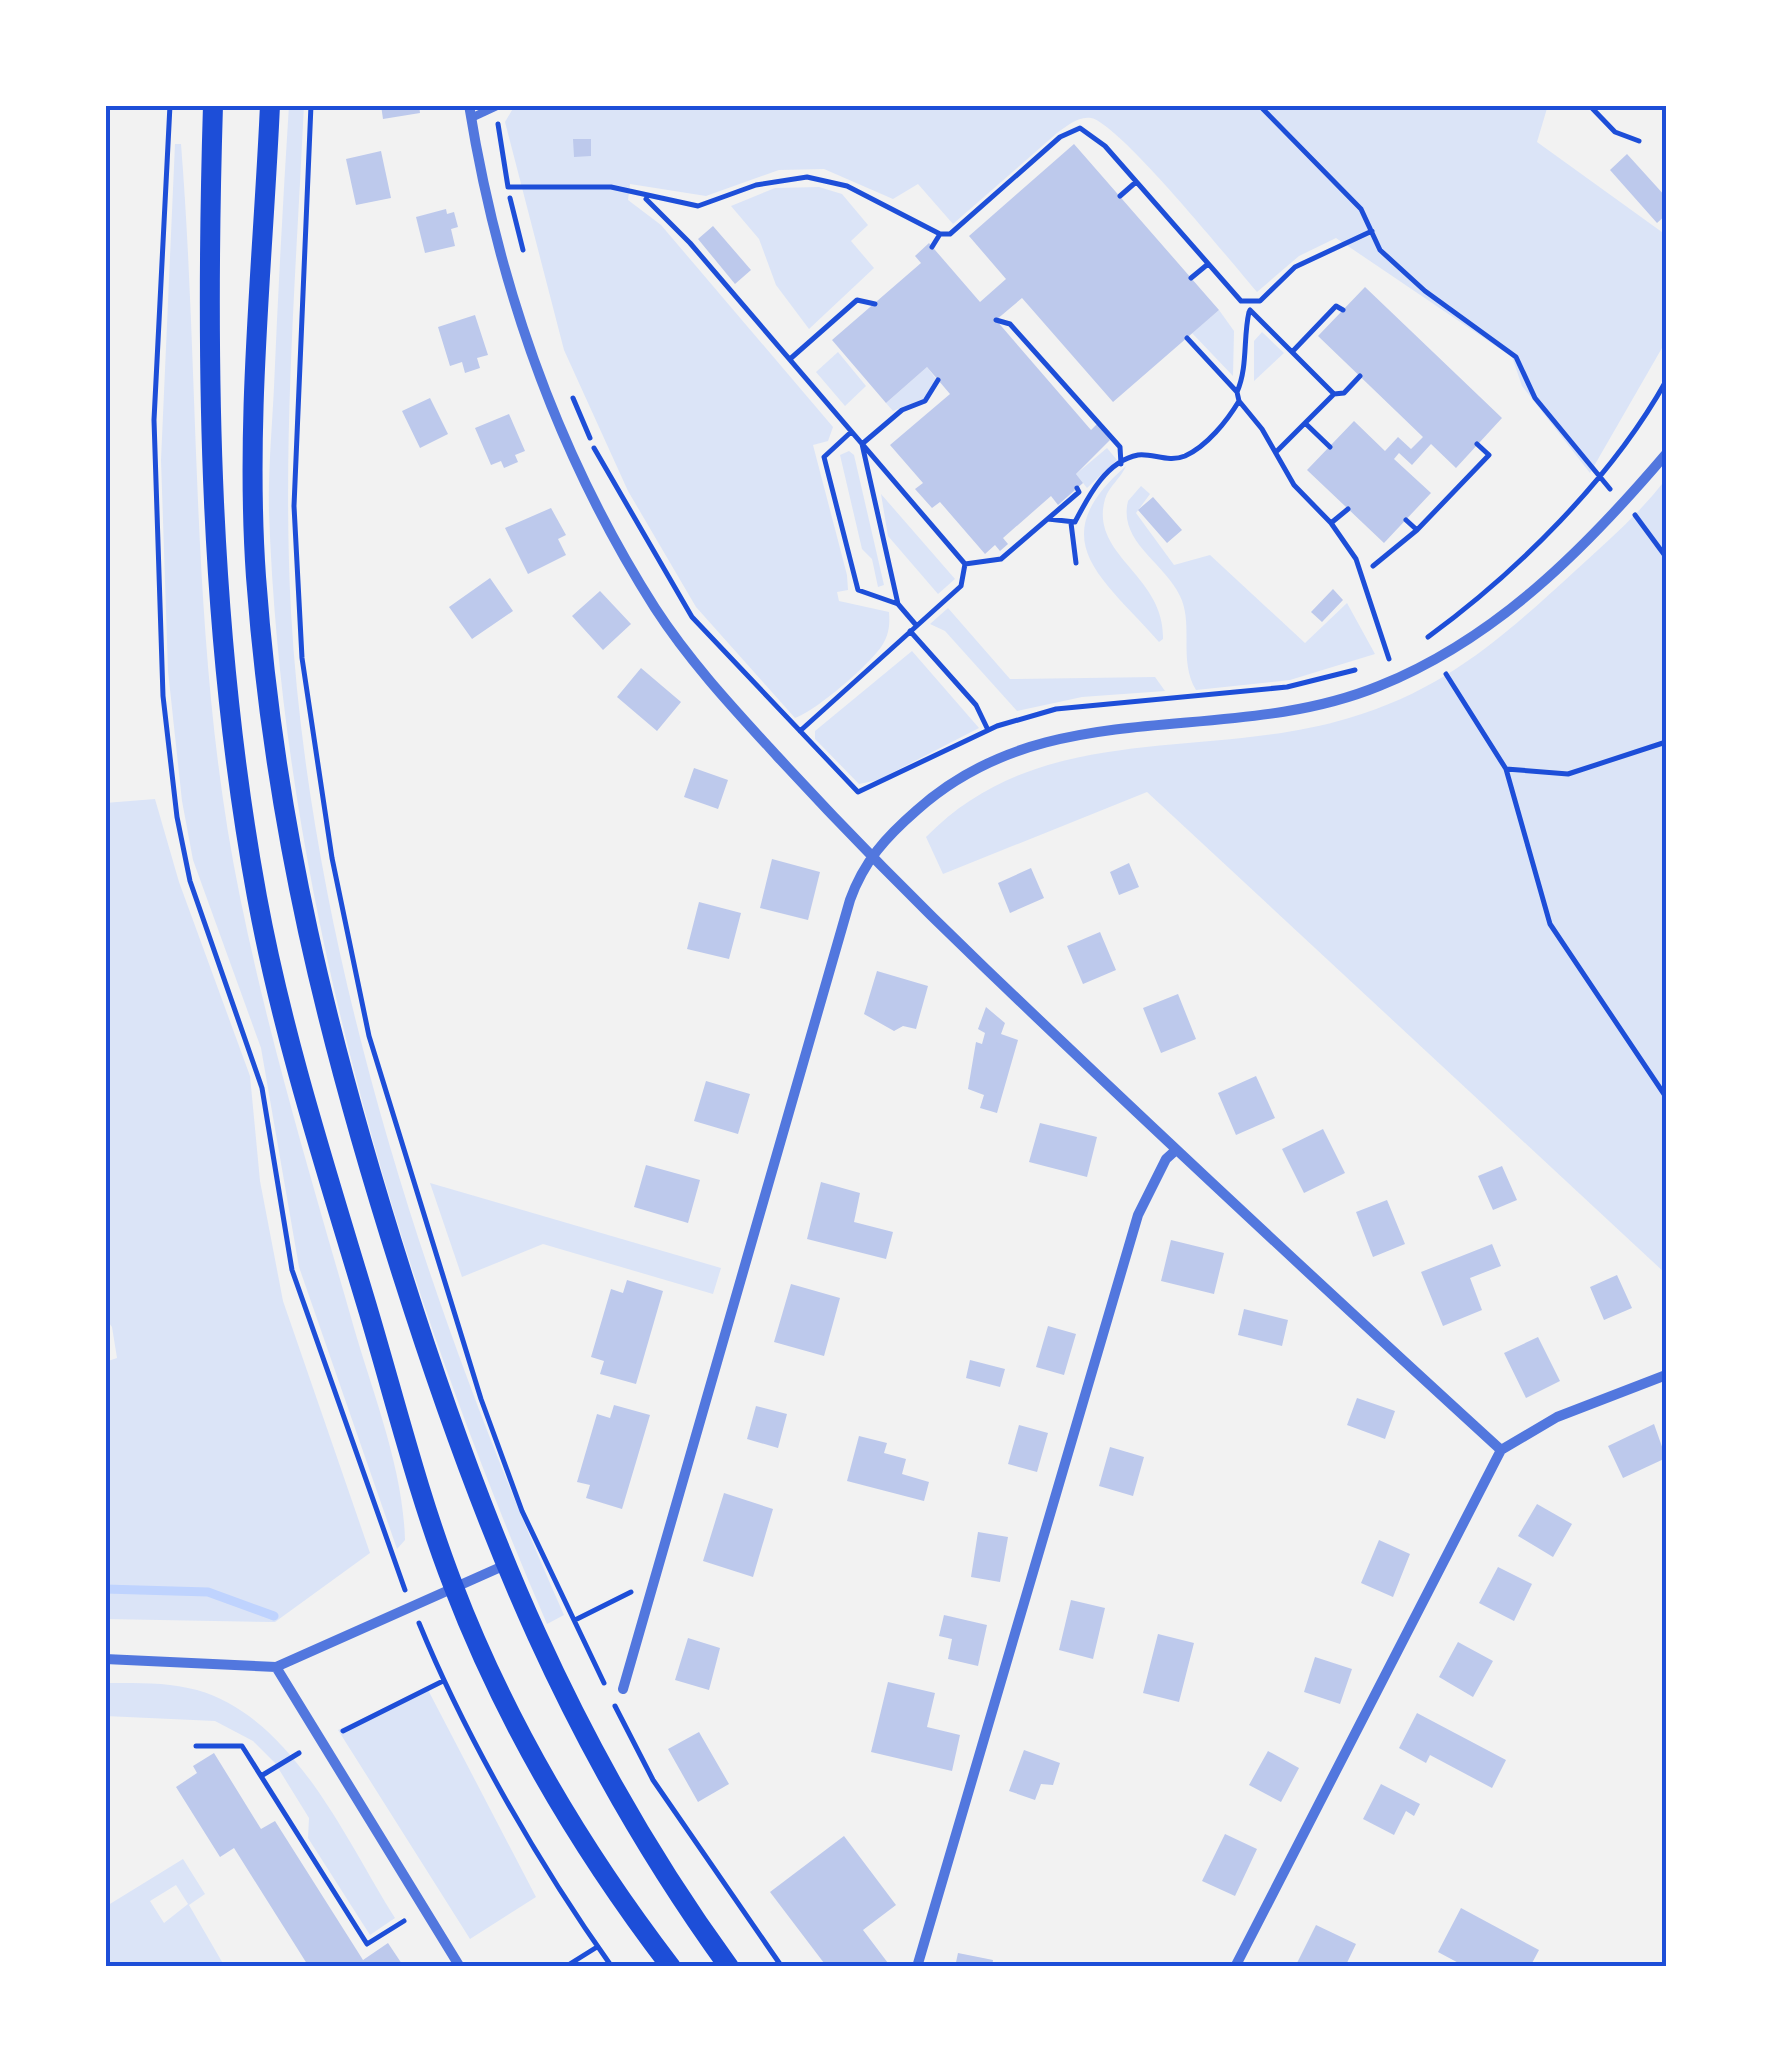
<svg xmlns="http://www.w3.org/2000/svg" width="1771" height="2072" font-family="Roboto,sans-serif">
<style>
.green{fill:#dbe4f7;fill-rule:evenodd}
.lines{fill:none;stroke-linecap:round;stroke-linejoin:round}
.stream{stroke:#bfd3fe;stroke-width:9}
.building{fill:#bdc9ec}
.path{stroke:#1d4ed8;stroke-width:5}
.service{stroke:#5277de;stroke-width:8}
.minor{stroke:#5277de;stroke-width:10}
.secondary{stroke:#1d4ed8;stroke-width:20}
.neatline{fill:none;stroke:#1d4ed8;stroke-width:4}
</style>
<rect width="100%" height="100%" fill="#f2f2f2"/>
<path class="green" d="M289,105H304C296,273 282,443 291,612C310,948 428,1309 564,1615L547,1624C397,1277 282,892 269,512C268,471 272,428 274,387C278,293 283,199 289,105Z
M515,105H1548L1537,142L1666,235V341L1590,473L1522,386L1512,357L1336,238L1299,256L1257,292C1232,263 1119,123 1091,118C1078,116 1067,126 1057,133L953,224L918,184L893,199L824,169L779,170L706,196L630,184L628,200L661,225L833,427L828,441L813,445L847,575L848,590L837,592L839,601L889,612C890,624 889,634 883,644C872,663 816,711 795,718L696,607L628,491L564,350L505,122Z
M175,144H181C201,394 189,649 240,897C269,1040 312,1181 352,1321C372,1392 403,1466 405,1540L397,1549L299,1267L261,1048L193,860L182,801L168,671L161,460Z
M819,187L842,194L868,225L851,241L874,268L809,329L776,285L759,239L731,206L775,188Z
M1219,310L1234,331L1233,376L1192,333Z
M1262,332L1284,353L1254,381V341Z
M838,352L866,386L845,406L816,372Z
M927,367L936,379L923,399L893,411L886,403Z
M1107,448L1117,460L1087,488L1076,474Z
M849,451L854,455L884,585L878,587L872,559L862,549L840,455Z
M1126,466C1121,478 1109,486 1105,499C1089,556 1165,575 1163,639L1159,642C1102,577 1041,540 1126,466Z
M1666,479V1274L1147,792L943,874L926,837C1042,718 1204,762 1349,718C1445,690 1503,637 1575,571C1608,541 1639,514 1666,479Z
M1141,486L1150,494L1136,513L1174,565L1210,555L1305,643L1347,603L1375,654L1290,680L1196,690C1178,660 1194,625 1180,596C1164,562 1118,542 1128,501Z
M881,494L955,579L938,594L888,536Z
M948,608L1010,679L1155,677L1165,691L1082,697L1017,711L945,631L930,624Z
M912,651L979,728L878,780L859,784L815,739V731Z
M155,799L179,882L250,1076L260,1181L283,1301L370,1553L275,1622L105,1619V1362L117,1358L112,1327L105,1318V803Z
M430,1183L721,1268L713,1294L543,1244L462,1277Z
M105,1683C136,1683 167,1682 197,1690C294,1718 345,1839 395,1918L370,1935L308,1838L309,1818L275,1763L253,1741L215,1721L105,1716Z
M427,1688L536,1897L470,1939L338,1730Z
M183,1859L205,1894L189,1905L225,1967H105V1907ZM176,1885L188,1904L164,1923L150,1901Z"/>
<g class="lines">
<path class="stream" d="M105,1589L208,1592L274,1616"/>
</g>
<path class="building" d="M381,105H419L420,113L383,119Z
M573,139H591V156L574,157Z
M1074,144L1219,310L1113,402L1022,298L996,320L1091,430L1097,424L1110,440L1076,474L1083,483L1058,505L1051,496L1003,538L1008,544L1000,551L995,545L985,554L940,502L932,508L915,489L923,483L890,445L950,394L927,367L886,403L832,340L921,263L915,256L929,243L980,302L1006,279L969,236Z
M381,151L391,198L356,205L346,159Z
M1627,154L1666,197V215L1657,223L1610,170Z
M446,209L447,214L454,212L458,227L451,229L455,246L425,253L416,217Z
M713,226L751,270L735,284L698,239Z
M1365,287L1502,418L1456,468L1431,444L1412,465L1399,453L1394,459L1431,493L1384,543L1307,470L1354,421L1385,451L1398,437L1411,449L1423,437L1318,336Z
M475,315L488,355L477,358L480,368L465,373L462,362L450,366L438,327Z
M430,398L448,434L420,448L402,411Z
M509,414L525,451L515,455L518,462L504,468L501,461L491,465L475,428Z
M1153,497L1182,530L1167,543L1138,510Z
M551,508L566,535L558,539L566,555L528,574L505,528Z
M490,578L513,611L472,639L449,607Z
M1333,589L1343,600L1322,622L1311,612Z
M600,591L631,624L603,650L572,616Z
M641,668L681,702L657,731L617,697Z
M694,768L728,780L718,809L684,797Z
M772,859L820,872L808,920L760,908Z
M1129,863L1139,887L1119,895L1110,872Z
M1031,868L1044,898L1010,913L998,883Z
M699,902L741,913L729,959L687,949Z
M1100,932L1116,970L1083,984L1067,946Z
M877,971L928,986L916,1029L903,1026L894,1031L864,1014Z
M1178,994L1196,1039L1161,1053L1143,1008Z
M986,1007L1005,1023L1001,1034L1018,1040L997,1113L980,1108L984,1095L968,1089L976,1042L982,1044L985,1033L978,1029Z
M1256,1076L1275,1118L1236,1135L1218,1093Z
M706,1081L750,1094L738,1134L694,1121Z
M1040,1123L1097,1137L1087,1177L1029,1162Z
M1323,1129L1345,1173L1304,1193L1282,1149Z
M646,1165L700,1180L688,1223L634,1207Z
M1502,1166L1517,1200L1493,1210L1478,1176Z
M821,1182L860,1193L854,1222L893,1232L886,1259L807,1239Z
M1387,1200L1405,1244L1373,1257L1356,1212Z
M1171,1240L1224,1253L1214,1294L1161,1281Z
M1492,1244L1501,1266L1470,1278L1482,1310L1443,1326L1421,1272Z
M1617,1275L1632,1308L1604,1320L1590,1287Z
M627,1280L663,1291L636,1384L600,1374L604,1361L591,1357L611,1289L623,1293Z
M791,1284L840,1298L824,1356L774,1342Z
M1244,1309L1288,1320L1282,1346L1238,1335Z
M1048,1326L1076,1334L1064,1375L1036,1367Z
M1538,1337L1560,1381L1526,1398L1504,1353Z
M970,1360L1005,1369L1000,1387L966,1378Z
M1357,1398L1395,1411L1385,1439L1347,1425Z
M614,1405L650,1415L622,1509L586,1498L590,1485L577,1482L597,1414L610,1418Z
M756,1406L787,1414L778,1448L747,1439Z
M1654,1424L1666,1458L1623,1478L1608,1446Z
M1019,1425L1048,1433L1037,1472L1008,1464Z
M859,1436L887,1443L884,1453L906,1459L902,1474L929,1482L924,1501L847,1481Z
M1110,1447L1144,1457L1133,1496L1099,1486Z
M724,1493L773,1509L753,1577L703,1561Z
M1537,1504L1572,1524L1553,1557L1518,1536Z
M978,1532L1008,1537L1000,1582L971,1577Z
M1379,1540L1410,1554L1393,1597L1361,1583Z
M1498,1567L1532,1584L1514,1621L1479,1603Z
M1071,1600L1105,1608L1093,1659L1059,1650Z
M944,1615L987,1625L978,1666L948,1659L952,1639L939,1636Z
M1158,1634L1194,1643L1179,1702L1143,1693Z
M688,1638L720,1648L709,1690L675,1680Z
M1458,1642L1493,1661L1473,1697L1439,1677Z
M1315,1657L1352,1669L1340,1704L1304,1692Z
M888,1682L935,1693L927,1727L960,1735L952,1771L871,1752Z
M1417,1713L1506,1760L1492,1788L1430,1755L1426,1763L1399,1748Z
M699,1732L729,1784L698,1802L668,1749Z
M1024,1750L1060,1763L1053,1785L1041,1784L1035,1800L1009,1791Z
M1268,1751L1299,1768L1281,1802L1249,1785Z
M214,1753L261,1829L275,1821L363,1960L388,1943L404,1967H309L234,1848L220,1857L176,1787L197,1773L193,1766Z
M1381,1784L1420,1804L1414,1816L1406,1811L1394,1835L1363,1819Z
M1225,1834L1257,1849L1235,1896L1202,1881Z
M844,1836L896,1905L863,1930L891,1967H827L770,1892Z
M1461,1908L1539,1950L1530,1967H1466L1438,1952Z
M1316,1925L1356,1944L1345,1967H1295Z
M958,1953L993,1960L992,1967H955Z"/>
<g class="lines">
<path class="path" d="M170,105L154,420L163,696L177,817L190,881L262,1088L292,1270L405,1590
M311,105L294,506L302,658L332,858L369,1036L481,1399L522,1511L604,1683
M1259,105L1361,209L1380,250L1425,291L1516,357L1535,398L1610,489
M1589,105L1615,132L1639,141
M498,124L508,187
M508,187H611L698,206L756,185L807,177L847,186L940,234H950L1060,137L1080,128L1105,146L1241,301H1260L1295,267L1372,231
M1120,196L1136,182
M510,198L523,250
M646,199L690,243L965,564L1001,559L1079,492L1077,488
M932,247L940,234
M1191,278L1208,264
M1250,310L1334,394L1344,393L1360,376
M996,320L1010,324L1120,447L1121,464
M1292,352L1336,306L1343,310
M790,359L857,300L875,304
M1237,392C1248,367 1243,338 1249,312
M573,398L590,438
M1239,401L1262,429L1294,485L1331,523L1348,509
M1305,423L1330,447
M851,432L824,457L858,590L898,604
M594,448L692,617L858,792L997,726L1056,709L1287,687L1355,670
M1276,452L1334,394
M1635,515L1666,557
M1048,519L1075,522C1088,497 1106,461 1138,455C1153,453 1168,463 1185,456C1207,446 1227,421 1239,401L1237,392L1187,338
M1406,520L1417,530
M1071,523L1076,563
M1331,523L1356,559L1389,659
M1373,566L1417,530L1489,455L1477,444
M916,625L898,604L862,444L902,410L925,401L938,380
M910,631L976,705L988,730
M1428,637C1517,572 1612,478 1666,381
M1446,674L1506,769L1550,924L1666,1097
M800,731L961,586L965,564
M1506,769L1568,774L1666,742
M575,1620L631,1592
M419,1623C466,1738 540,1866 612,1967
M615,1706L653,1780L782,1967
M343,1731L443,1681
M196,1746H242L367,1944L404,1921
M261,1776L299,1753
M565,1967L597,1947"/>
<path class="service" d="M471,118L499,105"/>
<path class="minor" d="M469,105C498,285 557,454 655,608C690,662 734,709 777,756C844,829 913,899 985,968C1155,1131 1327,1291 1501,1450
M1501,1450L1557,1417L1666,1375
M105,1659L276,1667L503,1566
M276,1667L460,1967
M623,1689L850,900C864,861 886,837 917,810C1051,690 1225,749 1379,686C1496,639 1585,549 1666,454
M917,1967L1138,1215L1166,1159L1176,1150
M1235,1967L1501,1450"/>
<path class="secondary" d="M213,105C205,369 209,636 257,897C283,1038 328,1176 369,1313C396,1404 419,1497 453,1585C505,1721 583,1852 671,1967
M270,105C263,261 245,420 256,577C274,824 328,1042 403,1277C483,1529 572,1751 729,1967"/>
</g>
<rect width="1771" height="2072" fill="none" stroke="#ffffff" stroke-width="215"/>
<rect x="108" y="108" width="1556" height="1856" class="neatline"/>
</svg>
